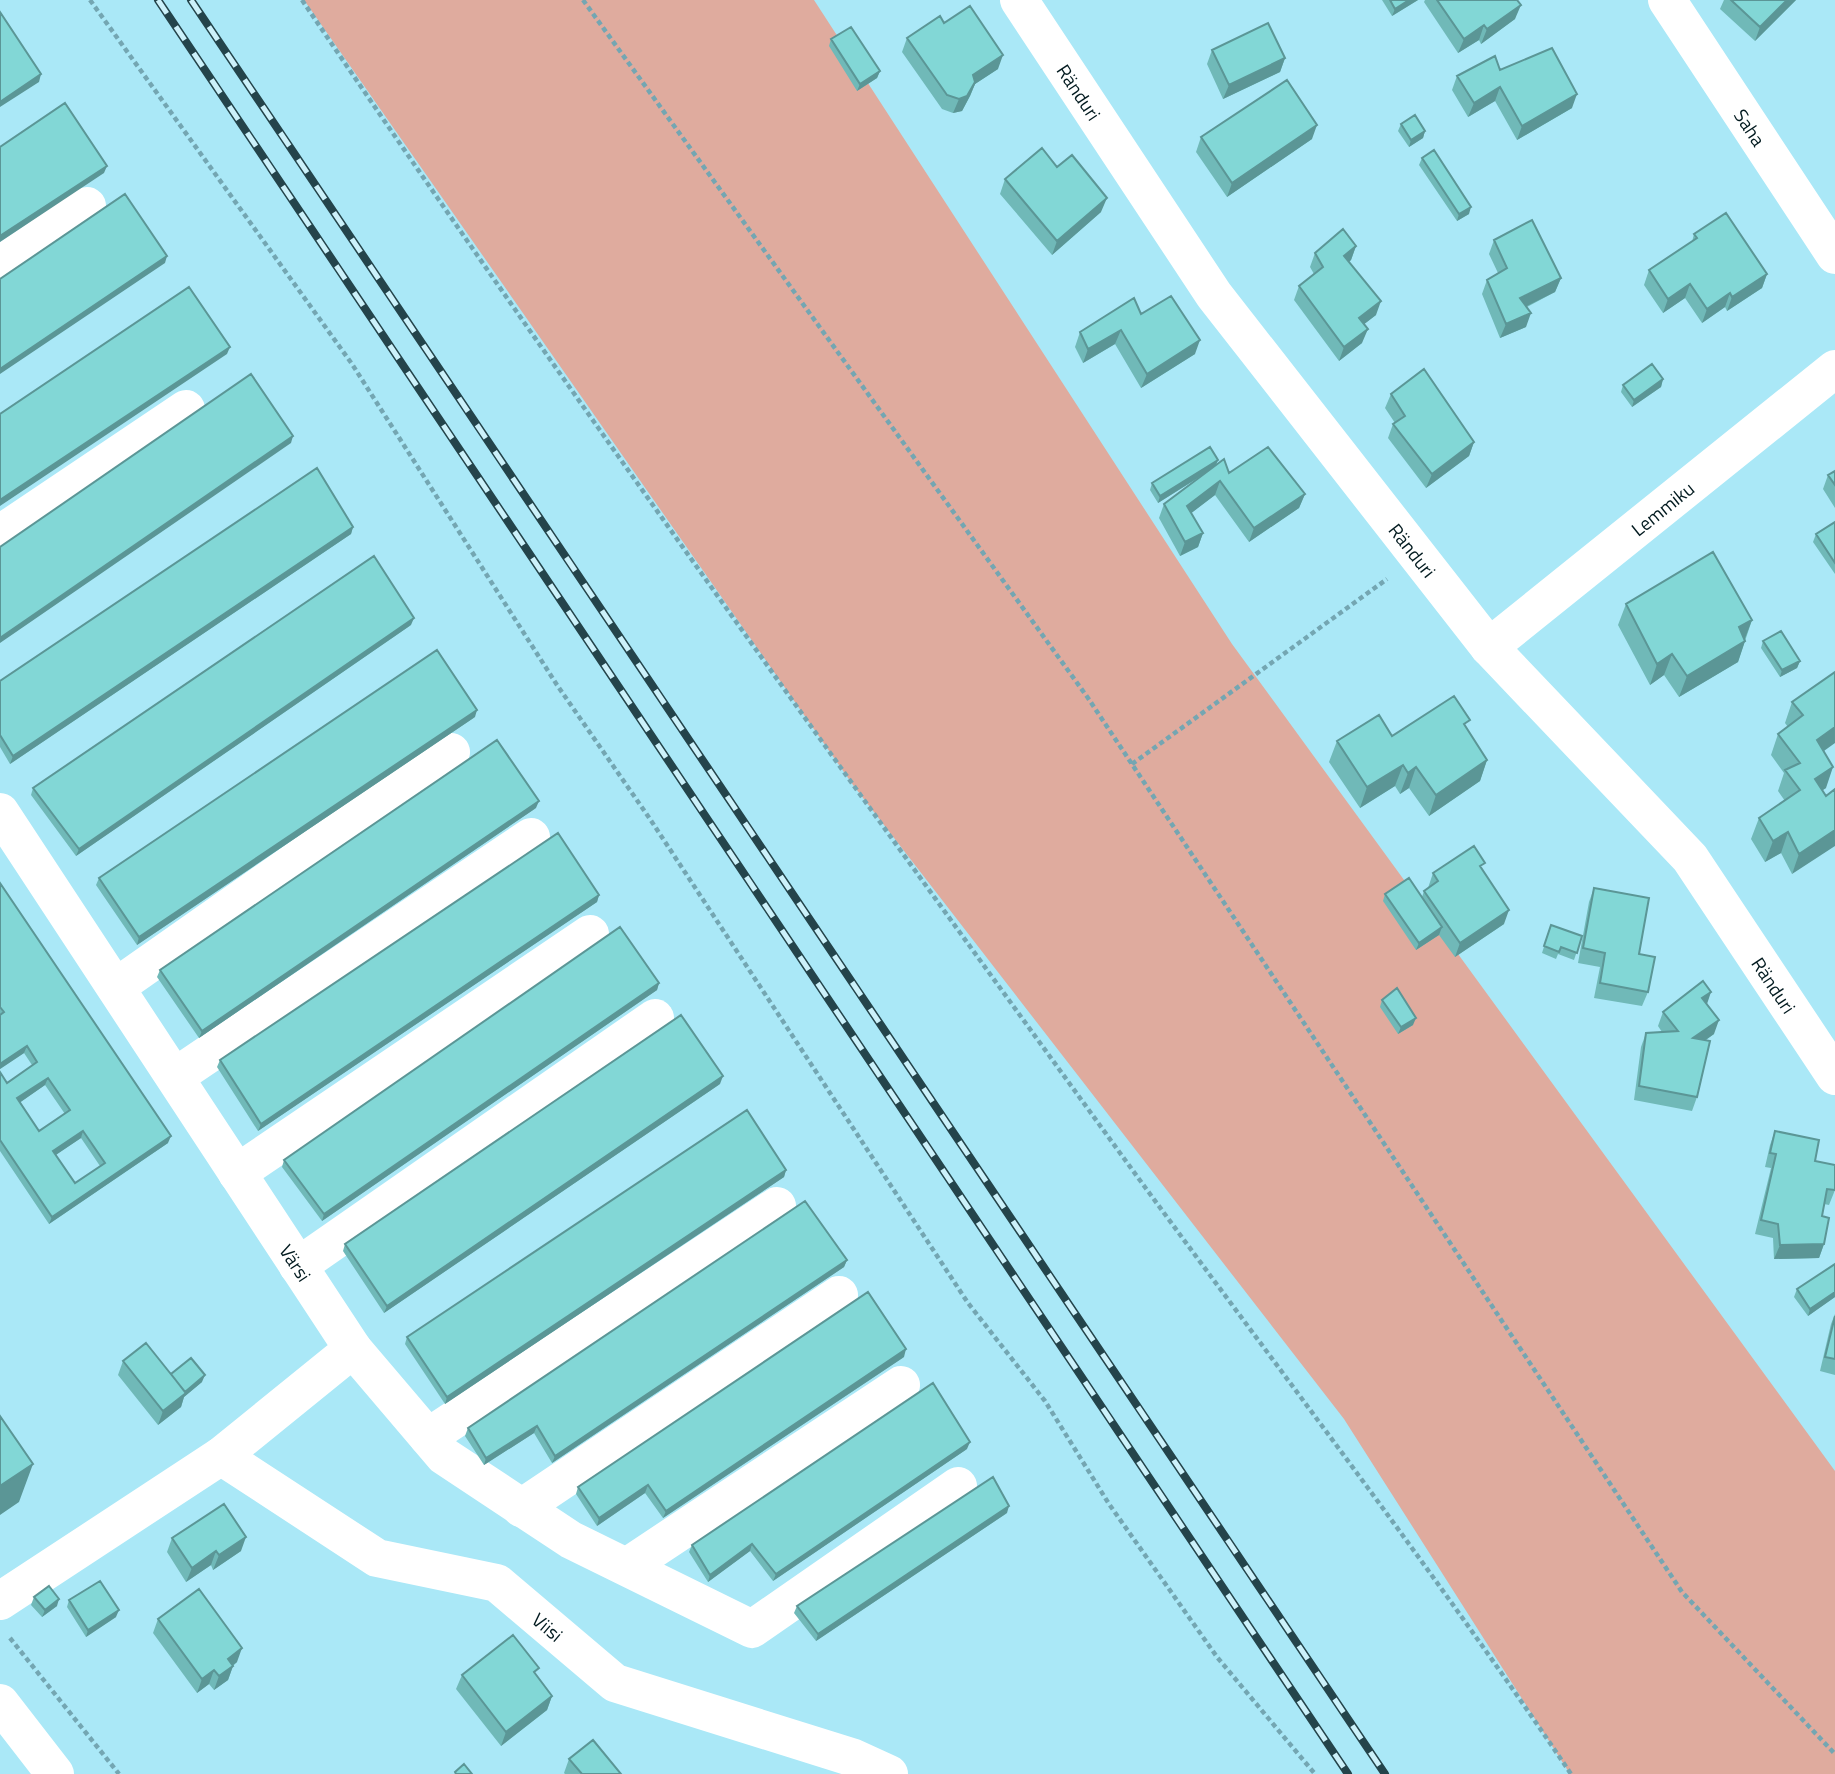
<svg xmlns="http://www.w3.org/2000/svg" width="1835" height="1774" font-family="'Titillium Web',sans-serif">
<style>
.green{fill:#dfab9e}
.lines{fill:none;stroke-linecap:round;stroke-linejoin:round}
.path{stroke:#74a6b2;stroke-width:4.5;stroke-dasharray:5 3.5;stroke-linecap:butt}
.minor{stroke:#fff;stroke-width:38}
.major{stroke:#fff;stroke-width:38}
.rail-casing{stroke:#24444b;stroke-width:8}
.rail{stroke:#ccf1fa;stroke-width:5;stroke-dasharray:16;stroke-linecap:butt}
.wall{fill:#70b9b8;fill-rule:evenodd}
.shaded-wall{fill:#5b9696}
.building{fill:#82d7d6;stroke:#5b9696;stroke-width:2;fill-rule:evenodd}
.labels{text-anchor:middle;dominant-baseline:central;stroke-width:7;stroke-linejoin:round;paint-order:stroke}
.street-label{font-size:19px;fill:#021a1f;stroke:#ccf1fa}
</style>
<rect width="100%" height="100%" fill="#aae8f7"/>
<path class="green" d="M304,0H814L1232,644L1835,1471V1774H1570L1344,1419L853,785Z"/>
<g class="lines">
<path class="path" d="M90,0L352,364L557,685L650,819L968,1303L1045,1401L1109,1504L1217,1657L1315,1774
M302,0C566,390 843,772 1120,1153C1271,1360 1428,1562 1571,1774
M583,0L1088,698L1682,1592L1835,1754
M1132,764L1387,579
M10,1638L119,1774"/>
<g class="minor">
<path id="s1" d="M1019,0L1214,295L1489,647L1690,858L1835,1076"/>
<path id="s2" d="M1667,0L1835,255"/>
<path d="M0,265L87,206"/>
<path d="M0,534L186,409"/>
<path id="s3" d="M1489,647L1835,369"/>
<path id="s4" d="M0,812L353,1349L221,1456L0,1601"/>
<path d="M116,987L451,752"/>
<path d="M176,1076L531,837"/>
<path d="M237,1173L590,934"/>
<path d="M298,1266L655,1018"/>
<path d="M353,1349L444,1456L571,1540L752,1629L958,1486"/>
<path d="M428,1437L777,1206"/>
<path id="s5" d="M221,1456L377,1558L497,1583L615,1683L854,1758L889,1774"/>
<path d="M521,1508L839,1295"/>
<path d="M628,1566L901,1385"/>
</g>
<path class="major" d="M0,1703L55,1774"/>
<defs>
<path id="rail" d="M158,0L1348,1774
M191,0L1385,1774"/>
</defs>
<use href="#rail" class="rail-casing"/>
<use href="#rail" class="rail"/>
</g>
<path class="wall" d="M1382,0H1418L1392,16Z
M1425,0H1517L1515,19L1481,44L1479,40L1458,53L1424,2Z
M1724,0H1796L1755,41L1720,9Z
M944,23L998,69L975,84L970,96L962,111L953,113L942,109L902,52L907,38Z
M831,39L880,71L877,78L857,91L829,46Z
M1212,50L1285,58L1280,72L1223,99L1207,64Z
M1500,70L1572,108L1517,140L1495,101L1468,117L1452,90L1457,76Z
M1401,124L1425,131L1423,138L1409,147L1398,131Z
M1201,137L1312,139L1227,197L1196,152Z
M1422,158L1469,214L1457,221L1419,165Z
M1005,179L1101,212L1052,255L1000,194Z
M1694,234L1767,274L1762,288L1727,311L1725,307L1702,323L1685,298L1663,313L1644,285L1649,270L1692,242Z
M1494,240L1561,278L1555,292L1527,307L1526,327L1500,338L1482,294L1487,280L1498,273L1489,254Z
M1356,246L1351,260L1349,262L1376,315L1364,324L1362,343L1339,361L1294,300L1299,286L1314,274L1310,267L1315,253Z
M1141,314L1195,354L1141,388L1115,344L1083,363L1075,347L1080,332Z
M1663,379L1661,387L1632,407L1621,392L1623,385Z
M1391,394L1474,442L1469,456L1426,488L1388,438L1393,424L1395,423L1385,408Z
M1218,460L1216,465L1229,473L1305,494L1299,508L1249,542L1215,495L1191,513L1203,533L1198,547L1180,556L1159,518L1164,504L1203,475L1158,503L1150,490L1152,483Z
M1835,471V508L1823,489L1828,475Z
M1835,522V574L1813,542L1816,534Z
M353,527L351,534L10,764L0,747V681Z
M1626,604L1752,620L1738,662L1679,697L1664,675L1650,685L1618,625Z
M411,625L76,856L31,795L33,788Z
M1763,641L1800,661L1797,668L1780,677L1761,648Z
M1835,672L1824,751L1826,788L1822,790L1826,796L1792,874L1781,853L1765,862L1751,839L1759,818L1785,801L1778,791L1784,773L1771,755L1778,734L1788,727L1785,723L1792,702Z
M475,717L137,945L96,885L99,878Z
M1392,736L1487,760L1480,781L1429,816L1409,788L1400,794L1395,786L1360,808L1329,762L1337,741Z
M536,808L199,1038L157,977L160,970Z
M1482,870L1504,924L1455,957L1439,935L1416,950L1383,901L1385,894L1422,897L1424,891L1428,888L1433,873Z
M0,883L168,1143L49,1224L0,1151V1072L7,1083L32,1065L24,1053L0,1069ZM45,1085L65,1114L39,1131L20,1102ZM81,1138L100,1166L75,1183L55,1155Z
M1594,888L1639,954L1648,992L1642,1006L1594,998L1600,967L1578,963L1589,902Z
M599,895L597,902L258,1131L217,1067L220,1060Z
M1551,925L1582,936L1574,960L1558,954L1556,959L1542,953Z
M659,983L657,990L322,1221L282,1167L284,1160Z
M1382,1000L1413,1025L1398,1034L1380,1007Z
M1707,1004L1714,1034L1706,1040L1697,1097L1692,1111L1634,1100L1641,1047L1646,1033L1662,1032L1658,1026L1663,1012Z
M720,1084L384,1313L343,1251L345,1244Z
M1775,1131L1815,1161L1835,1190L1829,1205L1824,1204L1822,1216L1824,1244L1819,1258L1774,1259L1773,1238L1755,1234L1771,1168L1765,1167L1770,1145Z
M786,1170L784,1177L445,1404L405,1344L407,1337Z
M847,1260L844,1267L552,1463L534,1433L484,1465L465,1436L468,1428Z
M1835,1264V1297L1808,1316L1794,1297L1797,1289Z
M1835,1314V1375L1820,1371L1831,1324Z
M904,1357L663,1518L645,1493L597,1526L576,1494L578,1487Z
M123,1361L171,1374L202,1382L184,1397L181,1407L158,1425L118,1375Z
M967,1449L773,1581L750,1551L708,1582L689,1552L692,1545Z
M1007,1513L816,1641L794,1613L797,1606Z
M172,1538L241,1551L213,1570L211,1565L186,1582L167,1552Z
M34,1597L57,1606L42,1617L31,1605Z
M69,1600L116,1617L86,1637L67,1607Z
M158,1619L237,1662L233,1666L228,1680L214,1690L209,1684L197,1693L153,1633Z
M462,1675H536L552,1696L547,1710L501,1746L456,1689Z
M569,1759L621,1774H565L564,1773Z"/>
<path class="shaded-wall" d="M1409,0H1418L1392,16L1395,9Z
M1787,0H1796L1755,41L1760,27Z
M1521,5L1515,19L1481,44L1487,29Z
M1484,25L1479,40L1458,53L1464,39Z
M1003,55L998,69L975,84L970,96L962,111L953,113L959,99L973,75Z
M1285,58L1280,72L1223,99L1229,85Z
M880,71L877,78L857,91L860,84Z
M41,74L39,82L0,107V102Z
M1500,87L1495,101L1468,117L1474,103Z
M1577,94L1572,108L1517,140L1522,126Z
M1317,125L1312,139L1227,197L1232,183Z
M1425,131L1423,138L1409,147L1411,140Z
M107,166L104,173L0,242V236Z
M1107,198L1101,212L1052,255L1057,241Z
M1471,207L1469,214L1457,221L1459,214Z
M1356,246L1351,260L1339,270L1344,256Z
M167,256L165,263L0,374V369Z
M1767,274L1762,288L1727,311L1732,297Z
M1561,278L1555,292L1515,312L1520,298Z
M1690,284L1685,298L1663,313L1668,299Z
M1730,293L1725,307L1702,323L1707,309Z
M1381,301L1376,315L1354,332L1359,318Z
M1531,313L1526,327L1500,338L1506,324Z
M1368,329L1362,343L1339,361L1344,347Z
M1121,330L1115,344L1083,363L1088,349Z
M1200,340L1195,354L1141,388L1147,374Z
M230,347L227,354L0,506V500Z
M1663,379L1661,387L1632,407L1634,400Z
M293,436L291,443L0,643V638Z
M1474,442L1469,456L1426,488L1432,474Z
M1218,460L1215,467L1158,503L1160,496Z
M1220,481L1215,495L1181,521L1187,506Z
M1305,494L1299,508L1249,542L1254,528Z
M353,527L351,534L10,764L13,756Z
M1203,533L1198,547L1180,556L1185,542Z
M414,618L411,625L76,856L79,849Z
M1752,620L1744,641L1739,627Z
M1745,641L1738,662L1679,697L1687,676Z
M1672,654L1664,675L1650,685L1657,664Z
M1800,661L1797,668L1780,677L1782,670Z
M477,710L475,717L137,945L139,937Z
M1835,727V743L1810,761L1817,740Z
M1487,760L1480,781L1429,816L1436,795Z
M1403,765L1395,786L1360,808L1367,787Z
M1416,767L1409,788L1400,794L1408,773Z
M1833,767L1826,788L1808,800L1815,779Z
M539,801L536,808L199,1038L202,1031Z
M1835,830V846L1792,874L1799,854Z
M1788,832L1781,853L1765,862L1773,841Z
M599,895L597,902L258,1131L261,1124Z
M1509,910L1504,924L1455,957L1460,943Z
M1442,927L1439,935L1416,950L1419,943Z
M659,983L657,990L322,1221L324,1214Z
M1711,992L1706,1007L1702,998Z
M1416,1018L1413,1025L1398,1034L1401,1027Z
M1719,1020L1714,1034L1688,1052L1693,1038Z
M27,1046L24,1053L0,1069V1064Z
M723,1076L720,1084L384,1313L387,1306Z
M48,1078L45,1085L15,1106L17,1098Z
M83,1131L81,1138L50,1159L53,1151Z
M171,1136L168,1143L49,1224L52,1217Z
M786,1170L784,1177L445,1404L447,1397Z
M1824,1244L1819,1258L1774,1259L1780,1245Z
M847,1260L844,1267L552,1463L555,1456Z
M1835,1292V1297L1808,1316L1810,1309Z
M906,1349L904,1357L663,1518L666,1511Z
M205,1375L202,1382L184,1397L181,1407L158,1425L163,1411Z
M537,1426L534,1433L484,1465L486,1458Z
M970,1442L967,1449L773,1581L776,1574Z
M33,1464L19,1502L0,1515V1486Z
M648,1485L645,1493L597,1526L599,1518Z
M1009,1506L1007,1513L816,1641L818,1634Z
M246,1537L241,1551L213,1570L219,1555Z
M752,1544L750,1551L708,1582L710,1575Z
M216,1551L211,1565L186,1582L192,1568Z
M59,1599L57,1606L42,1617L45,1610Z
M119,1610L116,1617L86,1637L88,1630Z
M242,1648L237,1662L224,1672L233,1666L228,1680L214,1690L219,1676L228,1659Z
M214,1670L209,1684L197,1693L202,1679Z
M552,1696L547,1710L501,1746L506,1732Z"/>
<path class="building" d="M1390,0H1409L1395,9Z
M1437,0H1517L1521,5L1487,29L1484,25L1464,39Z
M1731,0H1787L1760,27Z
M970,6L1003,55L973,75L975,82L967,96L959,99L947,95L907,38L940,16L944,23Z
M0,12L41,74L0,102Z
M1268,23L1285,58L1229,85L1212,50Z
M851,27L880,71L860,84L831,39Z
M1552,48L1577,94L1522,126L1500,87L1474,103L1457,76L1495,56L1500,70Z
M1287,80L1317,125L1232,183L1201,137Z
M65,103L107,166L0,236V147Z
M1415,115L1425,131L1411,140L1401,124Z
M1042,148L1057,167L1072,155L1107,198L1057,241L1005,179Z
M1434,150L1471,207L1459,214L1422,158Z
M125,194L167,256L0,369V279Z
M1726,213L1767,274L1732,297L1730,293L1707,309L1690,284L1668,299L1649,270L1697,238L1694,234Z
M1532,220L1561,278L1520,298L1531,313L1506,324L1487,280L1507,268L1494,240Z
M1343,229L1356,246L1344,256L1381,301L1359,318L1368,329L1344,347L1299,286L1323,267L1315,253Z
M189,287L230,347L0,500V414Z
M1171,296L1200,340L1147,374L1121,330L1088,349L1080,332L1134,298L1141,314Z
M1652,364L1663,379L1634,400L1623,385Z
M1424,369L1474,442L1432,474L1393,424L1405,416L1391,394Z
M251,374L293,436L0,638V547Z
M1210,447L1218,460L1160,496L1152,483Z
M1268,447L1305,494L1254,528L1220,481L1187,506L1203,533L1185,542L1164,504L1224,459L1229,473Z
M317,468L353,527L13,756L0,735V681Z
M1835,471V485L1828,475Z
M1835,522V563L1816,534Z
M1713,552L1752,620L1739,627L1745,641L1687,676L1672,654L1657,664L1626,604Z
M374,556L414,618L79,849L33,788Z
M1781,631L1800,661L1782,670L1763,641Z
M437,650L477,710L139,937L99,878Z
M1835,672V727L1817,740L1833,767L1815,779L1826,796L1835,789V830L1799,854L1788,832L1773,841L1759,818L1800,790L1785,770L1800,763L1778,734L1803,715L1792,702Z
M1454,696L1470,720L1464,724L1487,760L1436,795L1416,767L1408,773L1403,765L1367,787L1337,741L1379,715L1392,736Z
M497,740L539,801L202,1031L160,970Z
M558,833L599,895L261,1124L220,1060Z
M1474,846L1485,863L1480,866L1509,910L1460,943L1424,891L1438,881L1433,873Z
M1409,878L1442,927L1419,943L1385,894Z
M0,883L171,1136L52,1217L0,1140V1072L7,1083L37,1062L27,1046L0,1064V1015L4,1012L0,1007ZM48,1078L70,1110L39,1131L17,1098ZM83,1131L105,1163L75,1183L53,1151Z
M1594,888L1649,898L1639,954L1655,957L1648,992L1600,983L1605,953L1583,948Z
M1551,925L1582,936L1577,953L1561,947L1559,952L1544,946Z
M620,927L659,983L324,1214L284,1160Z
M1703,981L1711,992L1702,998L1719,1020L1693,1038L1710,1041L1697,1097L1639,1086L1646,1033L1678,1031L1663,1012Z
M1397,988L1416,1018L1401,1027L1382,1000Z
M681,1015L723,1076L387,1306L345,1244Z
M747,1110L786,1170L447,1397L407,1337Z
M1775,1131L1819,1140L1815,1161L1835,1165V1190L1827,1189L1822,1216L1829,1218L1824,1244L1780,1245L1778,1224L1761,1220L1776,1154L1770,1153Z
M805,1201L847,1260L555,1456L537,1426L486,1458L468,1428Z
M1835,1264V1292L1810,1309L1797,1289Z
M868,1292L906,1349L666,1511L648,1485L599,1518L578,1487Z
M1835,1316V1359L1825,1357Z
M146,1343L186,1393L163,1411L123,1361Z
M191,1358L205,1375L185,1392L171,1374Z
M933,1383L970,1442L776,1574L752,1544L710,1575L692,1545Z
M0,1416L33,1464L0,1486Z
M993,1477L1009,1506L818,1634L797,1606Z
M224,1504L246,1537L219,1555L216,1551L192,1568L172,1538Z
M100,1581L119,1610L88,1630L69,1600Z
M49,1586L59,1599L45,1610L34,1597Z
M199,1589L242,1648L228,1659L233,1666L219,1676L214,1670L202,1679L158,1619Z
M513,1635L539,1668L534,1672L552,1696L506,1732L462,1675Z
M593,1740L621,1774H582L569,1759Z
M464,1764L472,1774H456L455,1772Z"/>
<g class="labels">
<g class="street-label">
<text stroke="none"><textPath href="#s1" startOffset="110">Ränduri</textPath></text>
<text stroke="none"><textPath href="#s2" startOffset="152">Saha</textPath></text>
<text stroke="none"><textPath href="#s3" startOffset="222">Lemmiku</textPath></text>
<text stroke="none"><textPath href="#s1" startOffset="677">Ränduri</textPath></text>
<text stroke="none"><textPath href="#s1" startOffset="1244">Ränduri</textPath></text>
<text stroke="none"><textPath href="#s4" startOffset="539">Värsi</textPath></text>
<text stroke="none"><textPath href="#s5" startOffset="376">Viisi</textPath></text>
</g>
</g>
</svg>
